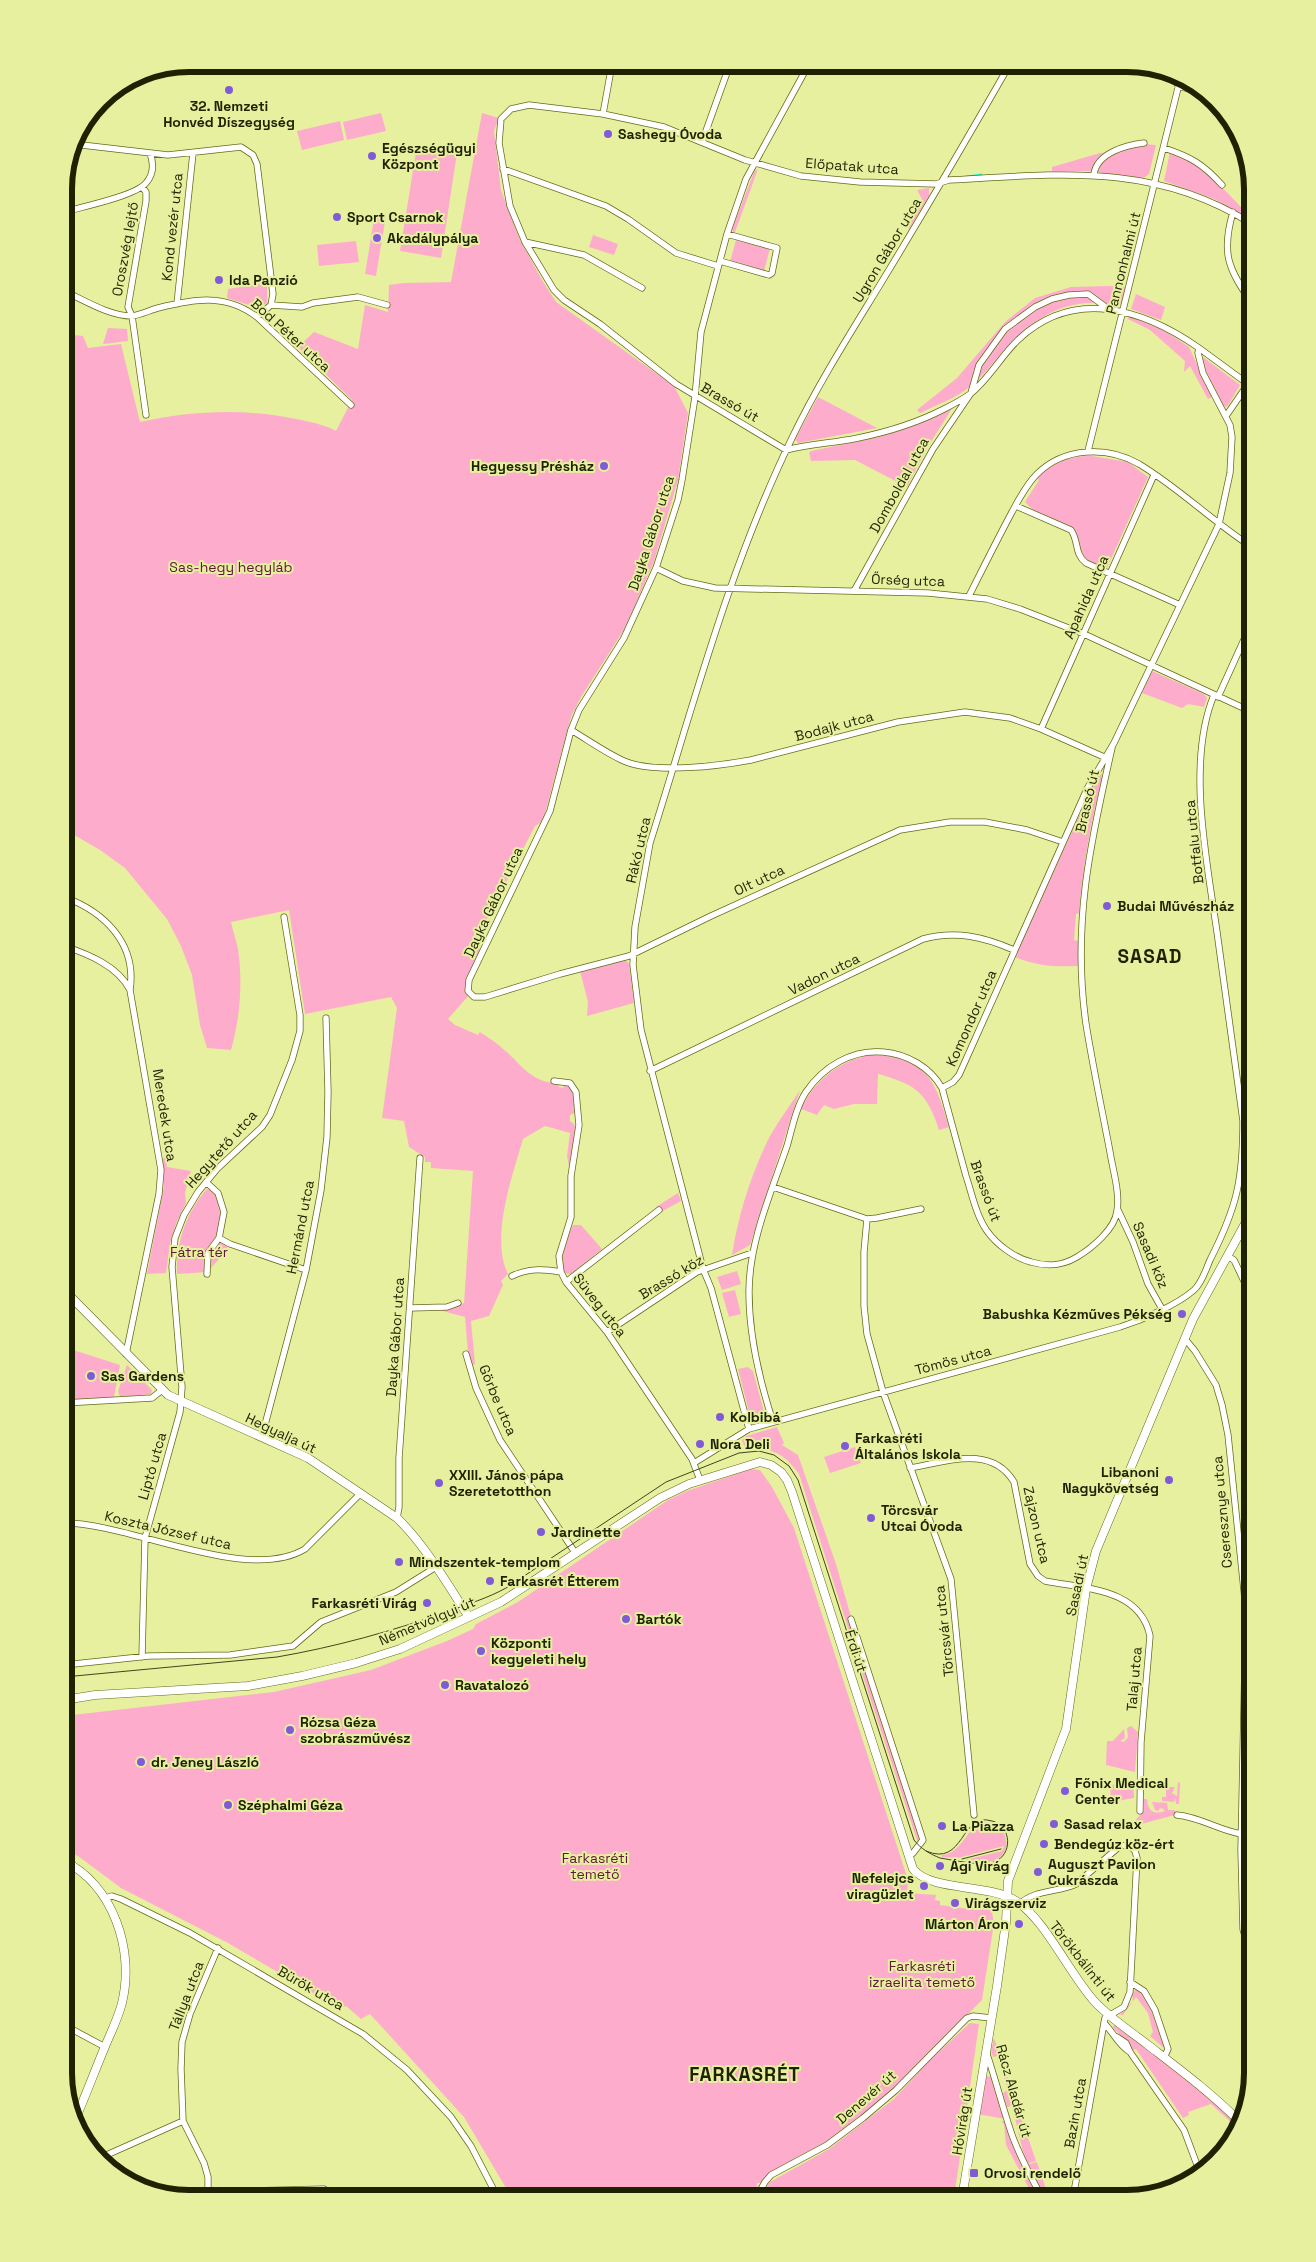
<svg xmlns="http://www.w3.org/2000/svg" width="1316" height="2262" font-family="'Space Grotesk',sans-serif">
<style>
.green{fill:#feaccc}
.lines{fill:none;stroke-linecap:round;stroke-linejoin:round}
.stream{stroke:#0af1c8;stroke-width:2.5}
.minor-casing{stroke:#656b18;stroke-width:7}
.tertiary-casing{stroke:#656b18;stroke-width:9}
.minor{stroke:#fff;stroke-width:5.5}
.tertiary{stroke:#fff;stroke-width:8}
.tram{stroke:#41451c;stroke-width:1}
.poi-dot{fill:#805bd5;stroke:#e6f09f;stroke-width:2}
.labels{text-anchor:middle;dominant-baseline:central;stroke-width:4;stroke-linejoin:round;paint-order:stroke}
.poi-label{font-size:14px;font-weight:bold;fill:#1f2201;stroke:#e6f09f;text-anchor:start}
.street-label{font-size:14px;fill:#1f2201;stroke:#e6f09f}
.park-label{font-size:14px;fill:#62163c;stroke:#e6f09f}
.district-label{font-size:19px;font-weight:bold;letter-spacing:1px;fill:#1f2201;stroke:#e6f09f}
.rim{fill:none;stroke:#1f2201;stroke-width:6}
</style>
<rect width="100%" height="100%" fill="#e6f09f"/>
<path class="green" d="M381,113L386,131L347,140L343,122Z
M482,113L499,118L494,131L501,190L519,238L542,280L556,302L674,386L688,413L678,480L654,561L627,625L581,697L571,717L543,821L535,826L474,944L480,949L469,980L470,994L448,1019L455,1025L478,1035L480,1032C487,1037 496,1042 502,1048C524,1066 530,1083 560,1083L559,1087L563,1088L565,1084H568L574,1092L575,1113L570,1115V1121L574,1124L576,1130L569,1166L567,1156L570,1133L545,1126L523,1139C512,1177 490,1238 508,1274L501,1281L503,1285L489,1316L471,1321L475,1364L471,1365L468,1353L465,1317L439,1310L451,1308L464,1303L473,1171L431,1168V1162H425V1157L409,1147L404,1121L382,1118L397,1008L391,997L305,1014L289,910L231,922C233,931 236,940 238,949C243,982 240,1019 231,1050L207,1048L200,1025L192,975L181,946L167,919L125,868L100,850L64,829V334L83,336L88,348L121,344L140,422C191,411 244,408 296,419C310,422 323,424 336,431L352,400L298,347L314,332L358,349L365,305L388,312L389,285L404,283L451,282Z
M340,121L344,140L302,150L297,131Z
M1144,144L1156,145L1149,174L1142,179L1090,171H1052V167L1100,153L1119,152Z
M417,146L457,153L441,258L400,251Z
M1170,152C1202,162 1223,189 1246,212L1243,215L1214,199L1164,181Z
M758,169L734,235L732,229L754,172Z
M929,188V196L909,229L906,226L922,199L917,190Z
M375,213L386,215L376,276L365,274Z
M593,235L618,244L614,255L589,247Z
M736,240L770,248L764,272L730,262Z
M356,241L359,262L319,266L317,245Z
M267,283V303L258,308L227,298L228,289Z
M1109,286L1127,287L1122,305C1069,296 1037,313 1002,353C992,364 982,377 971,386C956,398 937,405 920,413L917,410L957,378L1005,322L1035,298L1071,287Z
M1136,294L1165,307L1161,320L1131,309Z
M1129,316L1156,325L1189,347L1212,397L1208,399L1190,366L1184,372L1185,361L1150,330L1128,319Z
M108,328L127,329L128,341L103,344Z
M1203,357L1240,385L1227,407L1222,405L1202,362Z
M818,397L877,428L798,443L795,439Z
M953,407L927,448L907,487L855,460L811,461L809,453L811,451L879,437L901,430Z
M1092,456L1128,462L1148,477L1107,568C1079,566 1083,548 1074,529L1033,510L1025,502L1039,480L1037,477C1053,463 1071,455 1092,456Z
M1152,671L1204,694L1207,698L1204,707L1188,704L1182,708L1142,693Z
M1101,774L1103,777C1090,821 1083,868 1079,913L1076,914L1074,940L1078,941V966C1056,967 1036,966 1015,957L1093,785Z
M621,960H626L629,964L634,1003L587,1016L588,1002L580,971Z
M869,1055C926,1055 935,1079 949,1127L939,1130C927,1092 915,1084 878,1074L877,1104H854L834,1109L824,1105L817,1115L801,1109C815,1080 838,1062 869,1055Z
M800,1090L750,1245L732,1255C738,1216 750,1178 767,1142C776,1124 789,1107 800,1090Z
M163,1158H166L167,1167L191,1171L185,1193L186,1203L177,1221L170,1243L166,1273L147,1274L164,1186Z
M207,1189L214,1191C224,1207 221,1223 215,1240L228,1246L222,1256L207,1272L177,1274C176,1242 186,1213 207,1189Z
M678,1193L681,1201L661,1212L656,1207Z
M573,1225H581L602,1249L571,1274C551,1276 569,1234 573,1225Z
M737,1271L741,1284L722,1290L717,1277Z
M735,1290L741,1314L729,1317L722,1293Z
M64,1347L120,1365L114,1397L64,1400Z
M127,1365L152,1390L151,1394L120,1397L118,1391Z
M748,1367L753,1371L764,1412L762,1417L751,1420L738,1369Z
M777,1427L784,1443L782,1445L798,1455L836,1564L861,1652L856,1653L799,1474C783,1452 772,1448 745,1448L742,1440L746,1436Z
M855,1447L861,1463L830,1473L824,1457Z
M751,1469L760,1470L772,1487L794,1528L908,1880L907,1893L936,1895L935,1900L940,1901V1905L969,1909L971,1899L982,1900V1903L992,1912L994,1923L982,2000L895,2088L839,2135L792,2160L760,2183H757V2187L750,2198H512L464,2117L370,2014L361,2019L346,2006L339,2008L228,1943L121,1888L78,1856L64,1850V1716L274,1692L371,1670L447,1641L473,1629L476,1624L518,1602L668,1500L687,1491Z
M857,1658L863,1661L921,1841L918,1843Z
M1131,1726L1138,1732L1135,1772L1106,1765L1107,1741H1113L1124,1729L1125,1738L1120,1741L1124,1742L1128,1737L1127,1728Z
M1119,1781H1133L1134,1798L1111,1802L1110,1787Z
M1178,1782L1180,1783L1179,1804H1176L1175,1798L1174,1802L1162,1801V1797H1166V1787H1175L1172,1793L1177,1796Z
M1144,1799H1147C1148,1811 1153,1815 1165,1811L1162,1808L1159,1809V1811L1155,1810L1152,1802L1167,1803L1168,1810H1175V1815L1130,1827L1144,1810Z
M982,1822C1011,1820 1015,1858 989,1862C982,1863 973,1860 965,1860L1002,1851L1004,1846L958,1858L942,1857V1855C961,1854 965,1830 982,1822Z
M1247,1830H1248V1843L1252,1849V1892L1246,1893Z
M1137,1989L1147,1998L1165,2049L1150,2036L1153,2032L1148,2013L1136,1997L1123,2015H1120L1133,2001L1132,1993Z
M970,2023L979,2024L954,2198H760L770,2182L829,2149L894,2099L929,2061Z
M1114,2024L1194,2085L1237,2124L1236,2127L1211,2104L1188,2112L1189,2115L1183,2118L1136,2049L1133,2050L1128,2042L1113,2028Z
M994,2038L1036,2161L1026,2164L1012,2106L1007,2107L1003,2093L1008,2090L997,2056L993,2057L991,2051Z
M984,2076L994,2077L1006,2119L977,2114Z
M1001,2121H1007L1040,2198H1034L1006,2145L1004,2124Z
M1037,2162L1049,2198H1043L1025,2165Z
M326,2194L327,2198H213L217,2196Z"/>
<g class="lines">
<path class="stream" d="M959,178L981,175"/>
<defs>
<path id="minor" d="M809,64L746,179L727,234L701,332L695,397L682,480L678,500L656,568L624,638L579,710L571,730L550,811L469,980L468,991L474,997H485L560,974L629,956L711,916L900,830L950,822H985L1027,830L1063,842
M1178,86L1203,93
M103,99L105,106
M603,114L612,64
M702,142L730,64
M73,144L168,155L241,147L253,155L257,164L273,294L271,305L257,317
M1164,148C1191,157 1203,164 1222,185
M503,169L606,206L628,219L676,253L718,266
M1094,174C1097,153 1126,145 1144,143
M142,187L146,192V201L128,307L132,316L146,415
M64,212C82,207 135,196 146,183C154,174 154,164 150,153
M1233,212C1221,253 1228,269 1252,303
M525,242L584,255L642,288
M720,261L769,275L772,273L777,248L727,234
M64,291C84,300 109,316 132,316C141,315 150,310 158,308C195,299 225,293 257,317L351,405
M177,304L193,153
M271,305L302,307L313,303L358,297L387,305
M1199,348L1252,387
M1226,416L1248,384
M1088,451L1180,80
M1016,506L1071,530C1079,541 1074,554 1086,563L1180,605
M656,568L683,581L715,588L928,593L987,599L1020,609L1084,634L1252,712
M854,591L933,449L971,393L979,365L1005,329L1035,307L1052,299L1069,295L1088,294L1107,308
M969,596C983,568 997,540 1012,512C1019,499 1026,485 1037,474C1064,447 1107,446 1139,464C1179,488 1213,522 1252,547
M1218,697L1247,633
M1041,729L1154,475
M571,730C588,740 606,753 624,761C654,774 719,766 751,760L898,722L965,712L1010,718L1041,729L1104,757
M64,838V837
M64,897C105,912 137,944 130,990
M64,946C88,954 118,966 130,990L161,1170L159,1194L126,1354
M650,1071L923,939C956,930 984,937 1014,950
M554,1081L570,1083L576,1092L579,1125L571,1176V1217L559,1256L561,1272L566,1282L607,1332L692,1459L700,1480
M942,1088L953,1082L959,1075L1087,789L1114,743L1219,524L1230,473L1232,437L1230,425L1203,373L1198,353L1199,348C1143,309 1074,287 1018,340C1001,356 989,379 970,394C963,399 952,405 944,409C917,423 887,432 858,438C834,443 810,444 786,450L676,384L600,324L564,300L554,290L525,242L510,206L499,143L501,119L511,109L529,105L603,114L664,127L745,160L801,176L860,182L936,184L949,180C1059,174 1154,162 1252,224
M206,1182L218,1193L224,1212L219,1238L208,1253L207,1274
M773,1187L867,1219L877,1218L921,1209
M1118,1210L1133,1242L1148,1284L1162,1309
M867,1219L864,1252V1306L867,1334L883,1392L951,1579L974,1815
M219,1238L230,1244L306,1270
M1227,1256L1234,1260L1252,1298
M512,1276C529,1268 543,1269 561,1272
M566,1282L659,1210
M410,1308L447,1307L458,1303
M607,1332L697,1272L752,1253
M1185,1339L1195,1351L1216,1385L1222,1405L1228,1435L1246,1610L1241,1850L1243,1929L1252,1961
M466,1354L476,1388L500,1440L576,1554
M64,1403L152,1398L162,1390
M773,1422C759,1379 749,1337 749,1292C749,1242 771,1193 787,1146C792,1129 796,1107 806,1092C823,1067 852,1049 883,1052C907,1054 930,1067 942,1088C950,1117 958,1147 966,1176C972,1194 976,1215 987,1231C997,1245 1015,1258 1031,1262C1048,1267 1062,1266 1077,1257C1092,1248 1115,1229 1117,1211C1120,1192 1113,1171 1110,1152C1102,1110 1093,1067 1086,1024C1072,926 1090,843 1112,748
M749,1429L711,1288L703,1269L641,1030L633,965L635,927L650,843C693,707 729,567 792,438C817,386 848,337 878,288C923,214 967,139 1010,64
M262,1436L306,1270L321,1190L327,1137L328,1092L326,1018
M694,1463L749,1429L1120,1327C1142,1320 1177,1305 1194,1290C1202,1283 1206,1269 1210,1260C1237,1207 1243,1180 1243,1121C1234,1058 1226,995 1217,932C1207,862 1186,762 1214,695
M910,1468C946,1462 991,1444 1014,1482L1030,1564L1038,1576L1045,1581C1085,1589 1140,1588 1150,1636L1141,1742L1140,1811
M397,1518L399,1507V1458L420,1158
M64,1523C131,1523 247,1584 305,1549L361,1493
M851,1619L923,1840L913,1853
M142,1657L145,1538L180,1412L182,1387L172,1267L175,1238L184,1215L198,1192L217,1169L262,1127L270,1115L292,1060L300,1031V1015L284,917
M64,1665L149,1656L230,1655L293,1646L321,1622L396,1592L436,1567
M1177,1815C1200,1817 1218,1830 1241,1834
M105,1898L112,1896L121,1899L190,1933L363,2034L407,2070L451,2117L471,2146L498,2198
M1020,1904C1033,1890 1060,1892 1076,1884L1120,1846L1129,1845L1135,1851L1137,1858L1130,1992L1124,2007L1105,2018L1104,2023L1073,2198
M1130,1982L1144,1991L1155,2010L1168,2049L1164,2058
M1104,2023C1113,2032 1119,2046 1130,2052
M64,2025L105,2047
M1117,2037L1126,2043L1130,2052L1184,2130L1199,2170
M986,2051C995,2078 1002,2105 1011,2132C1019,2156 1031,2176 1042,2198
M102,2157L183,2121
M208,2192L324,2189
M208,2198V2177L204,2163L183,2121L181,2069L182,2042L190,2014L218,1948
M756,2198L765,2182L771,2175L827,2145L863,2118L896,2090L967,2018L973,2016L991,2018"/>
<path id="tertiary" d="M64,1290L168,1395L308,1458L397,1518C426,1546 447,1584 469,1617
M64,1700L95,1695L248,1686L302,1676L356,1663L400,1649L501,1602L660,1498L689,1484L760,1462L771,1465L781,1472L787,1480L792,1492L913,1869C932,1892 987,1883 1016,1901C1045,1919 1070,1975 1095,2002C1110,2018 1130,2031 1148,2045C1179,2069 1210,2092 1238,2120
M64,1861C113,1885 135,1950 122,2003C118,2019 110,2034 104,2049C94,2073 85,2097 75,2120
M962,2198L997,1986L1006,1922L1008,1881L1066,1729L1086,1589L1096,1551L1193,1319L1252,1211"/>
</defs>
<use href="#minor" class="minor-casing"/>
<use href="#tertiary" class="tertiary-casing"/>
<use href="#minor" class="minor"/>
<use href="#tertiary" class="tertiary"/>
<path class="tram" d="M64,1677L277,1657C335,1647 393,1631 449,1611C468,1604 488,1598 506,1588L666,1482L739,1453L759,1451L774,1455L789,1466L798,1480L914,1840C921,1849 930,1854 940,1858C953,1860 983,1867 994,1862C1013,1855 1012,1826 992,1821C960,1811 965,1868 926,1851
M962,1859L1001,1849"/>
</g>
<g class="poi-dot">
<circle cx="229" cy="90" r="5"/>
<circle cx="608" cy="134" r="5"/>
<circle cx="372" cy="156" r="5"/>
<circle cx="337" cy="217" r="5"/>
<circle cx="377" cy="238" r="5"/>
<circle cx="219" cy="280" r="5"/>
<circle cx="604" cy="466" r="5"/>
<circle cx="1107" cy="906" r="5"/>
<circle cx="1182" cy="1314" r="5"/>
<circle cx="91" cy="1376" r="5"/>
<circle cx="720" cy="1417" r="5"/>
<circle cx="700" cy="1444" r="5"/>
<circle cx="845" cy="1446" r="5"/>
<circle cx="1169" cy="1480" r="5"/>
<circle cx="439" cy="1483" r="5"/>
<circle cx="871" cy="1518" r="5"/>
<circle cx="541" cy="1532" r="5"/>
<circle cx="399" cy="1562" r="5"/>
<circle cx="490" cy="1581" r="5"/>
<circle cx="427" cy="1603" r="5"/>
<circle cx="626" cy="1619" r="5"/>
<circle cx="481" cy="1651" r="5"/>
<circle cx="445" cy="1685" r="5"/>
<circle cx="290" cy="1730" r="5"/>
<circle cx="141" cy="1762" r="5"/>
<circle cx="1065" cy="1791" r="5"/>
<circle cx="228" cy="1805" r="5"/>
<circle cx="1054" cy="1824" r="5"/>
<circle cx="942" cy="1826" r="5"/>
<circle cx="1044" cy="1844" r="5"/>
<circle cx="940" cy="1866" r="5"/>
<circle cx="1038" cy="1872" r="5"/>
<circle cx="924" cy="1886" r="5"/>
<circle cx="955" cy="1903" r="5"/>
<circle cx="1019" cy="1924" r="5"/>
<rect x="969" y="2168" width="10" height="10" rx="2.5"/>
</g>
<g class="labels">
<g class="poi-label">
<text x="229" y="106" text-anchor="middle">32. Nemzeti<tspan x="229" dy="16">Honvéd Díszegység</tspan></text>
<text x="618" y="134">Sashegy Óvoda</text>
<text x="382" y="148">Egészségügyi<tspan x="382" dy="16">Központ</tspan></text>
<text x="347" y="217">Sport Csarnok</text>
<text x="387" y="238">Akadálypálya</text>
<text x="229" y="280">Ida Panzió</text>
<text x="594" y="466" text-anchor="end">Hegyessy Présház</text>
<text x="1117" y="906">Budai Művészház</text>
<text x="1172" y="1314" text-anchor="end">Babushka Kézműves Pékség</text>
<text x="101" y="1376">Sas Gardens</text>
<text x="730" y="1417">Kolbibá</text>
<text x="855" y="1438">Farkasréti<tspan x="855" dy="16">Általános Iskola</tspan></text>
<text x="710" y="1444">Nora Deli</text>
<text x="1159" y="1472" text-anchor="end">Libanoni<tspan x="1159" dy="16">Nagykövetség</tspan></text>
<text x="449" y="1475">XXIII. János pápa<tspan x="449" dy="16">Szeretetotthon</tspan></text>
<text x="881" y="1510">Törcsvár<tspan x="881" dy="16">Utcai Óvoda</tspan></text>
<text x="551" y="1532">Jardinette</text>
<text x="409" y="1562">Mindszentek-templom</text>
<text x="500" y="1581">Farkasrét Étterem</text>
<text x="417" y="1603" text-anchor="end">Farkasréti Virág</text>
<text x="636" y="1619">Bartók</text>
<text x="491" y="1643">Központi<tspan x="491" dy="16">kegyeleti hely</tspan></text>
<text x="455" y="1685">Ravatalozó</text>
<text x="300" y="1722">Rózsa Géza<tspan x="300" dy="16">szobrászművész</tspan></text>
<text x="151" y="1762">dr. Jeney László</text>
<text x="1075" y="1783">Főnix Medical<tspan x="1075" dy="16">Center</tspan></text>
<text x="238" y="1805">Széphalmi Géza</text>
<text x="1064" y="1824">Sasad relax</text>
<text x="952" y="1826">La Piazza</text>
<text x="1054" y="1844">Bendegúz köz-ért</text>
<text x="1048" y="1864">Auguszt Pavilon<tspan x="1048" dy="16">Cukrászda</tspan></text>
<text x="950" y="1866">Ági Virág</text>
<text x="914" y="1878" text-anchor="end">Nefelejcs<tspan x="914" dy="16">viragüzlet</tspan></text>
<text x="965" y="1903">Virágszerviz</text>
<text x="1009" y="1924" text-anchor="end">Márton Áron</text>
<text x="984" y="2173">Orvosi rendelő</text>
</g>
<g class="street-label">
<text transform="translate(852 166) rotate(4)">Előpatak utca</text>
<text transform="translate(172 227) rotate(-84)">Kond vezér utca</text>
<text transform="translate(125 249) rotate(-80)">Oroszvég lejtő</text>
<text transform="translate(887 250) rotate(-59)">Ugron Gábor utca</text>
<text transform="translate(1123 263) rotate(-76)">Pannonhalmi út</text>
<text transform="translate(291 335) rotate(42)">Bod Péter utca</text>
<text transform="translate(730 402) rotate(30)">Brassó út</text>
<text transform="translate(899 485) rotate(-61)">Domboldal utca</text>
<text transform="translate(651 533) rotate(-72)">Dayka Gábor utca</text>
<text transform="translate(908 580) rotate(2)">Őrség utca</text>
<text transform="translate(1086 597) rotate(-66)">Apahida utca</text>
<text transform="translate(834 726) rotate(-15)">Bodajk utca</text>
<text transform="translate(1087 801) rotate(-77)">Brassó út</text>
<text transform="translate(1194 842) rotate(-96)">Botfalu utca</text>
<text transform="translate(638 850) rotate(-77)">Rákó utca</text>
<text transform="translate(759 880) rotate(-25)">Olt utca</text>
<text transform="translate(493 902) rotate(-65)">Dayka Gábor utca</text>
<text transform="translate(824 974) rotate(-26)">Vadon utca</text>
<text transform="translate(971 1018) rotate(-66)">Komondor utca</text>
<text transform="translate(165 1115) rotate(81)">Meredek utca</text>
<text transform="translate(221 1149) rotate(-48)">Hegytető utca</text>
<text transform="translate(986 1191) rotate(70)">Brassó út</text>
<text transform="translate(300 1227) rotate(-79)">Hermánd utca</text>
<text transform="translate(1151 1255) rotate(67)">Sasadi köz</text>
<text transform="translate(671 1277) rotate(-31)">Brassó köz</text>
<text transform="translate(600 1305) rotate(52)">Süveg utca</text>
<text transform="translate(395 1337) rotate(-86)">Dayka Gábor utca</text>
<text transform="translate(953 1360) rotate(-15)">Tömös utca</text>
<text transform="translate(498 1400) rotate(67)">Görbe utca</text>
<text transform="translate(281 1433) rotate(25)">Hegyalja út</text>
<text transform="translate(152 1466) rotate(-74)">Liptó utca</text>
<text transform="translate(1222 1512) rotate(-95)">Cseresznye utca</text>
<text transform="translate(1037 1525) rotate(77)">Zajzon utca</text>
<text transform="translate(168 1530) rotate(13)">Koszta József utca</text>
<text transform="translate(1077 1585) rotate(-78)">Sasadi út</text>
<text transform="translate(427 1621) rotate(-23)">Németvölgyi út</text>
<text transform="translate(944 1631) rotate(-96)">Törcsvár utca</text>
<text transform="translate(856 1651) rotate(72)">Érdi út</text>
<text transform="translate(1134 1679) rotate(-85)">Talaj utca</text>
<text transform="translate(1083 1961) rotate(52)">Törökbálinti út</text>
<text transform="translate(311 1988) rotate(30)">Bürök utca</text>
<text transform="translate(186 1996) rotate(-69)">Tállya utca</text>
<text transform="translate(1014 2091) rotate(74)">Rácz Aladár út</text>
<text transform="translate(866 2097) rotate(-41)">Denevér út</text>
<text transform="translate(1075 2113) rotate(-80)">Bazin utca</text>
<text transform="translate(962 2121) rotate(-81)">Hóvirág út</text>
</g>
<g class="park-label">
<text x="231" y="567">Sas-hegy hegyláb</text>
<text x="199" y="1252">Fátra tér</text>
<text x="595" y="1858">Farkasréti<tspan x="595" dy="16">temető</tspan></text>
<text x="922" y="1966">Farkasréti<tspan x="922" dy="16">izraelita temető</tspan></text>
</g>
<g class="district-label">
<text x="1150" y="956">SASAD</text>
<text x="745" y="2074">FARKASRÉT</text>
</g>
</g>
<path d="M0 0H1316V2262H0ZM189 72H1127A117 117 0 0 1 1244 189V2073A117 117 0 0 1 1127 2190H189A117 117 0 0 1 72 2073V189A117 117 0 0 1 189 72Z" fill="#e6f09f" fill-rule="evenodd"/>
<path class="rim" d="M189 72H1127A117 117 0 0 1 1244 189V2073A117 117 0 0 1 1127 2190H189A117 117 0 0 1 72 2073V189A117 117 0 0 1 189 72Z"/>
</svg>
